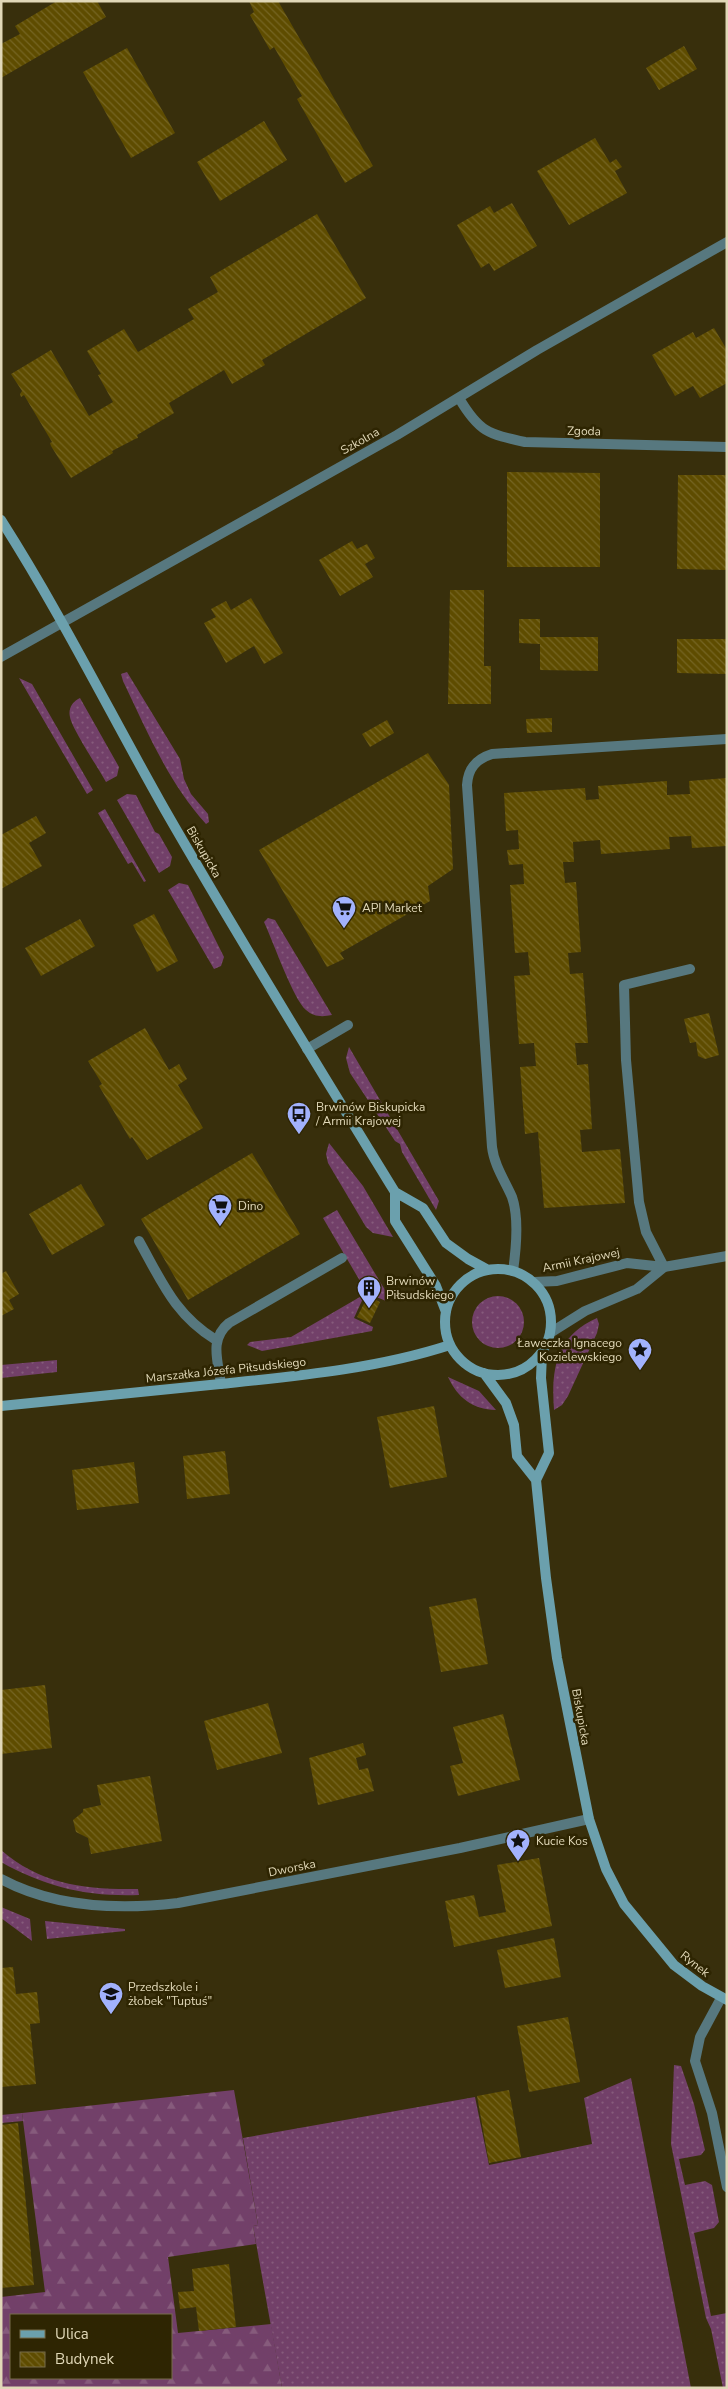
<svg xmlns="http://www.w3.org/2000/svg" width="728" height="2389" font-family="'Nunito Sans',sans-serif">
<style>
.grass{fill:url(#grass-dots)}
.forest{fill:url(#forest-firs);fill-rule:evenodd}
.building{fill:url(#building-back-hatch)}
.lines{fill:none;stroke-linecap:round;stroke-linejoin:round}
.lane{stroke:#57787f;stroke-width:10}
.street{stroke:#57787f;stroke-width:10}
.secondary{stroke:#6ba0ad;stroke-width:10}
.labels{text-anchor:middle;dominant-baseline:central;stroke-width:5;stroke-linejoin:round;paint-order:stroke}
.street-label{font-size:12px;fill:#e1d8b8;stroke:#2e2502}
.poi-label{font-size:12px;fill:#e1d8b8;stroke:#2e2502;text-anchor:start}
</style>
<defs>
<pattern id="grass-dots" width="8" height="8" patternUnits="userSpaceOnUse" patternTransform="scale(1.25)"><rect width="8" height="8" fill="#724069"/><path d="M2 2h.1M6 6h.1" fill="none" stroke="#865b7c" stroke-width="1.8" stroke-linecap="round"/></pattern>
<pattern id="forest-firs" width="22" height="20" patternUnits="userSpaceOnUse" patternTransform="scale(1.25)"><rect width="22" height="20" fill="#724069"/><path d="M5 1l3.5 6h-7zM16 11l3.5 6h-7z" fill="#865b7c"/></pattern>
<pattern id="building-back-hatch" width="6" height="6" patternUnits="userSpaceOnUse" patternTransform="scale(1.25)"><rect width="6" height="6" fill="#5e4c00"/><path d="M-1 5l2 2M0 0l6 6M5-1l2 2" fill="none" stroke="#756523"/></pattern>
</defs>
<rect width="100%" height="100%" fill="#382f0c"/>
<path class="grass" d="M127,672L180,759L184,779L191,794L208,814L209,822L206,824C168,782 147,731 123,681L121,674Z
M19,678L32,684L93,790L87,794Z
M80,698L119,767L117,776L106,782C99,769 72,729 70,717C68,709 72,702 80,698Z
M127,794L136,795L155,832L159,834L172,857L170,866L159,873L117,800Z
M105,809L146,881L144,882L132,862L128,864L98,813Z
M179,883L188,885L224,957L221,966L214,969L168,890Z
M268,918L275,920L332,1015C322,1017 314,1017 306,1010C293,999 273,941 264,922Z
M349,1047L439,1201L436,1210L402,1152L400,1144L395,1141L350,1073L346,1058Z
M329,1143L363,1186L393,1237L373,1233L366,1227L328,1163L326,1154Z
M337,1210L388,1295L386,1301L367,1293L323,1218Z
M365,1294L354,1318L373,1327L372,1331L262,1351L247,1345L250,1342L291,1337Z
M472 1322a26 26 0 1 1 52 0a26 26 0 1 1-52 0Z
M597,1318L599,1324L597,1333L568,1396L562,1405L554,1410C551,1369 556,1336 597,1318Z
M57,1360V1372L1,1378V1365Z
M448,1377L479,1391L496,1410C472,1409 458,1398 448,1377Z
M1,1850C41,1885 88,1890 138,1889L139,1895C88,1897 45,1887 1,1862Z
M1,1907L30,1919L32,1941L1,1918Z
M45,1921L125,1929V1931L47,1939Z
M674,2065L681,2066L694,2104L705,2150L701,2155L679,2159L685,2185L705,2181L712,2185L719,2222L714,2228L694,2233L711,2316L727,2313V2388H723L711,2329L706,2318L671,2144Z
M631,2078L691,2388H282L253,2226L258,2225L243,2138L475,2097L489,2165L592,2144L584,2098Z
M22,2113L23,2121L1,2123V2115Z"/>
<path class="forest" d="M234,2090L258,2225L253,2226L256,2244L168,2257L178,2333L271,2324L282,2388H1V2297L45,2292L22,2113ZM11,2315H171V2378H11Z"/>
<path class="building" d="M57,1H97L106,17L1,78V44L20,34L15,26Z
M249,1H278L373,166L345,183L297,99L302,96L274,47L270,50L250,15L254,12Z
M684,46L697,69L659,90L646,68Z
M127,48L175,133L131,158L83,72Z
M264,121L287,160L220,201L197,162Z
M595,138L610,163L616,159L622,167L615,171L627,193L569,225L537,171Z
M512,203L537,246L494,271L489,263L481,268L457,225L490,206L494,213Z
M317,214L366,298L262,360L265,365L232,384L224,370L169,403L174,413L137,435L138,438L135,439L112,451L113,453L71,478L51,446L50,443L52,442L24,395L21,397L20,394L22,391L11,374L51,350L89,416L113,402L98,375L101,374L87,351L124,329L138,352L194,319L188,309L218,292L210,277Z
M714,328L727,350V383L700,398L693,386L675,396L652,355L693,332L696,338Z
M507,472L600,473V567H507Z
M678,475H727V570L677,569Z
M352,541L357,549L367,544L375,558L365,564L373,577L340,596L319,560Z
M450,590H484V666H491V704H448Z
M251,598L283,653L264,664L254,646L226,663L204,623L216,617L211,609L226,601L231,610Z
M519,619H540V637H598V671L540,670V644L519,643Z
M677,639H727V674L677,673Z
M552,718V732L527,733L526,719Z
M387,720L394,733L370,747L362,734Z
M428,753L449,785L453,869L428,886L430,901L340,953L344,959L327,967L259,850Z
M727,778V846L692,848L691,836L669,837L670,849L601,854L600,840L573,842L574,862H563L565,883L576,882L581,952L568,953L570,974L583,973L588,1043H575L577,1065L588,1064L592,1129L580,1130L582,1152L620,1149L625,1203L544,1208L538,1132L525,1134L520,1067L536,1066L534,1043L519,1044L514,976L530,975L528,952L515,953L510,885L524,884L523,864L509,865L507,850L519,849L518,830L506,831L504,793L585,788L586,800L599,799L598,786L667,781V795L690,794L689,781Z
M36,816L46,833L29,843L42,866L1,889V835Z
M154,914L178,961L157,972L133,925Z
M80,919L95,946L41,976L25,948Z
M709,1013L719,1055L705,1059L698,1056L696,1042L690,1043L684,1019Z
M145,1028L169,1070L179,1064L187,1079L178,1085L203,1128L147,1160L132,1137L130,1139L99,1086L102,1084L88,1061Z
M252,1153L300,1234L188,1300L141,1219Z
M81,1184L105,1225L52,1255L29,1214Z
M6,1271L19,1294L9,1300L14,1309L1,1316V1274Z
M368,1296L380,1302L370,1323L357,1317Z
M434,1406L447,1477L390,1488L377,1417Z
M225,1451L230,1494L187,1499L183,1456Z
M134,1462L139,1503L77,1510L72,1470Z
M476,1598L488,1664L441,1672L429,1607Z
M45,1685L52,1748L1,1754V1690Z
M268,1703L282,1753L217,1770L204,1721Z
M503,1714L520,1780L458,1796L450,1766L463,1763L453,1727Z
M363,1743L366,1755L356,1758L359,1770L368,1768L374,1791L318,1805L309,1758Z
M150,1776L162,1841L91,1854L88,1838L76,1832L73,1820L83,1812V1809L101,1805L97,1785Z
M539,1858L552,1926L454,1947L445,1901L474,1895L479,1917L506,1912L497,1865Z
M554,1938L561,1977L505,1988L497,1950Z
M13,1967L16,1994L37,1992L40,2023L30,2024L36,2084L1,2087V1968Z
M568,2017L580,2082L529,2092L517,2026Z
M509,2090L521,2157L489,2163L477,2096Z
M18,2123L34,2285L1,2288V2125Z
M229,2264L236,2327L199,2331L196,2307L180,2309L178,2292L194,2291L192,2269Z"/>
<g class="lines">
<path class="lane" d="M307,1049L348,1025
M139,1241C162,1282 175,1315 216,1340
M664,1267L646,1232L639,1202L626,1060L624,985L690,969
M513,1271C516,1250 519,1217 512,1197C505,1181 494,1165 492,1147L467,785C468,768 476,759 492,754L727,739
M221,1384C218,1361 209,1339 229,1323L342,1258"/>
<path class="street" d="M459,398C479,432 488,434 525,442L727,447
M1,657L397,435L537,350L727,242
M534,1282L557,1281L627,1263L664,1267L727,1256
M550,1333L585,1311L637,1289L664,1267
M1,1879C55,1908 119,1910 178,1903L460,1848L589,1819
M721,1998L700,2037L695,2061L712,2113L727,2187"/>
<path class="secondary" d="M1,520C61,614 110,713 165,810C239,939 317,1065 395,1192L423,1208L446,1243L468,1259L488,1270
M395,1192V1221L436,1286L446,1312
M445 1322a53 53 0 1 1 106 0a53 53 0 1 1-106 0Z
M542,1353L541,1378L549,1453L536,1480L546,1578L557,1658L589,1819L606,1869L624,1904L674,1965L702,1986L727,2000
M484,1373L506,1403L514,1425L517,1456L536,1480
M1,1406C74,1398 147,1391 220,1384C297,1376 376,1369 450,1345"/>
</g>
<defs>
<symbol id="supermarket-pin" viewBox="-11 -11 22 30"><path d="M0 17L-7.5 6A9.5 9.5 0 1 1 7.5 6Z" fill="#a2b2fd" stroke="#2e2502"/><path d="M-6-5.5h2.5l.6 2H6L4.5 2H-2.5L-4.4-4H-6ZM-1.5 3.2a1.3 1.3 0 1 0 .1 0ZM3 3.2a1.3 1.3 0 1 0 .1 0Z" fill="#111"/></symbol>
<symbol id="bus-pin" viewBox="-11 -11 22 30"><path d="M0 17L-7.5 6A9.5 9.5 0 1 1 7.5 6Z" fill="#a2b2fd" stroke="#2e2502"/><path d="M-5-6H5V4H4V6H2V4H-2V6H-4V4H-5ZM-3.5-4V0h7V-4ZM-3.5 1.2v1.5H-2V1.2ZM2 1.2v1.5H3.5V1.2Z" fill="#111"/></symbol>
<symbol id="building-pin" viewBox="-11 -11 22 30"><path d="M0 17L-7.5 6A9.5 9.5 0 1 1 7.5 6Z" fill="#a2b2fd" stroke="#2e2502"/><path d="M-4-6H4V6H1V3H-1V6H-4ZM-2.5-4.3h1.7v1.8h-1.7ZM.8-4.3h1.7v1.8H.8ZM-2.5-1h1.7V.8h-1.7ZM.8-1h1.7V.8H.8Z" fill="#111"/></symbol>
<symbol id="sight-pin" viewBox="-11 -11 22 30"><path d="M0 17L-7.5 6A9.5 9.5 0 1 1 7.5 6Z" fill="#a2b2fd" stroke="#2e2502"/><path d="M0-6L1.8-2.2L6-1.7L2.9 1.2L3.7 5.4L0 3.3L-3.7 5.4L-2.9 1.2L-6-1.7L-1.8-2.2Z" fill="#111"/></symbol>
<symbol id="school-pin" viewBox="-11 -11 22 30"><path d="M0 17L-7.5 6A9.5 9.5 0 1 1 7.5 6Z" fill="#a2b2fd" stroke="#2e2502"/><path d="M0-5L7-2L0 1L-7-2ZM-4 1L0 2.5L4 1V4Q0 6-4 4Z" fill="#111"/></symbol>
</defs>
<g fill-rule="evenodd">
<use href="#supermarket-pin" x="330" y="894" width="28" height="38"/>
<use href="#bus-pin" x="285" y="1100" width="28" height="38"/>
<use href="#supermarket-pin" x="206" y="1192" width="28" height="38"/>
<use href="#building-pin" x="355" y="1274" width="28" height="38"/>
<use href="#sight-pin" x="626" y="1336" width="28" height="38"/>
<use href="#sight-pin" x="504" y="1827" width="28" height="38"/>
<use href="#school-pin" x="97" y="1980" width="28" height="38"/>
</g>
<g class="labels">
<g class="street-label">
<text transform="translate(584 431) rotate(1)">Zgoda</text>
<text transform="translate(360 441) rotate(-29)">Szkolna</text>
<text transform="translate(204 852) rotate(60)">Biskupicka</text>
<text transform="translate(581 1260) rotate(-12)">Armii Krajowej</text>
<text transform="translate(226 1370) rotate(-6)">Marszałka Józefa Piłsudskiego</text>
<text transform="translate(581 1717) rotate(80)">Biskupicka</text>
<text transform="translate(292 1868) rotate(-11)">Dworska</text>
<text transform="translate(695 1964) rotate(38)">Rynek</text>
</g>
<g class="poi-label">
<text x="362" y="908">API Market</text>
<text x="316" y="1107">Brwinów Biskupicka<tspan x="316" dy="14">/ Armii Krajowej</tspan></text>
<text x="238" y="1206">Dino</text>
<text x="386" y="1281">Brwinów<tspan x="386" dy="14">Piłsudskiego</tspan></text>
<text x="622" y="1343" text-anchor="end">Ławeczka Ignacego<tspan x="622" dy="14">Kozielewskiego</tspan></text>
<text x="536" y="1841">Kucie Kos</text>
<text x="128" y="1987">Przedszkole i<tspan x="128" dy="14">żłobek "Tuptuś"</tspan></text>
</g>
</g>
<rect width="728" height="2389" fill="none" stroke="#e1d8b8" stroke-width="5"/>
<rect x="10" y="2314" width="162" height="65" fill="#2e2502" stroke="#766d4b"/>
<rect x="20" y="2330" width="25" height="8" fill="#6ba0ad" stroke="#766d4b"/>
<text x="55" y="2339" font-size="15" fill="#e1d8b8">Ulica</text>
<rect x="20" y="2352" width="25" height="15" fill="url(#building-back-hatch)" stroke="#766d4b"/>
<text x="55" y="2364" font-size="15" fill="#e1d8b8">Budynek</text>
</svg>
